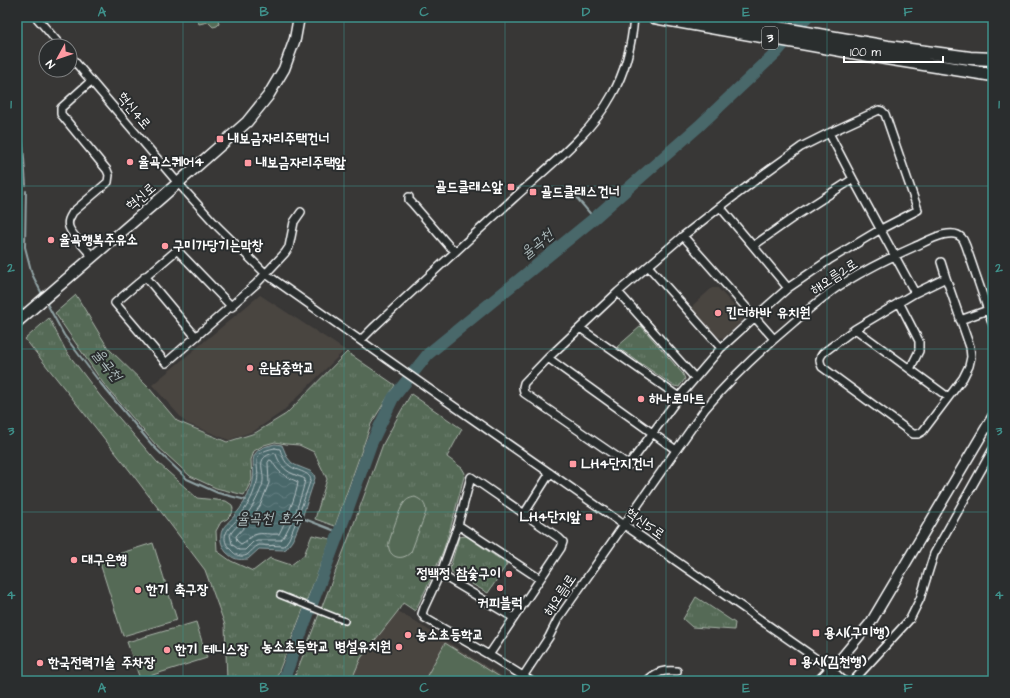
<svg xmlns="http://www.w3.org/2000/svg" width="1010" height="698" font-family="'Architects Daughter','Poor Story',sans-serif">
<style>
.built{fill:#494440}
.park{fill:url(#park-tufts);stroke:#aab4aa}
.pitch{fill:#556a56;stroke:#aab4aa}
.water{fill:url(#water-waves);stroke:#92a4a6}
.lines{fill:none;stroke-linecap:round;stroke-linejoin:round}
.shore{stroke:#b6c2c4;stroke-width:1}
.stream{stroke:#92a4a6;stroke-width:2}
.river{stroke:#49676b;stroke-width:12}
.pedestrian-casing{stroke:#fff;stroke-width:8}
.minor-casing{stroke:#fff;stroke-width:10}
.tertiary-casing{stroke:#fff;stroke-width:12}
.secondary-casing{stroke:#fff;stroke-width:13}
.trunk-casing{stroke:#fff;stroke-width:15}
.pedestrian{stroke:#2a2d2e;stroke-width:5}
.minor{stroke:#2a2d2e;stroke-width:7}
.tertiary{stroke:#2a2d2e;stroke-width:9}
.secondary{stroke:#2a2d2e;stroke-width:10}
.trunk{stroke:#2a2d2e;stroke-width:12}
.grid{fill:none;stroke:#3f918b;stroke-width:1;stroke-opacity:0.55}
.poi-dot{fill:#ff9aa2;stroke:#2a2d2e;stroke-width:1.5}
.labels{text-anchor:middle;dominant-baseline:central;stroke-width:4;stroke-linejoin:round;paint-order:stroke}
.shield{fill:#2a2d2e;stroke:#bfc0c0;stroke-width:1}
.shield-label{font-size:13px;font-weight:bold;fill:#fff}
.street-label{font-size:14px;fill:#fff;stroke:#2a2d2e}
.poi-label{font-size:14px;font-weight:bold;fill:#fff;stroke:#2a2d2e;text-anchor:start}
.water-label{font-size:15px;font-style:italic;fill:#adbbbc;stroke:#2a2d2e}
.neatline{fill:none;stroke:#3f918b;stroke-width:1.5}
.grid-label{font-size:13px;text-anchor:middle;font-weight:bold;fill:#3f918b}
</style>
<defs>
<pattern id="park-tufts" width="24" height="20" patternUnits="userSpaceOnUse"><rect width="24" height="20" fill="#556a56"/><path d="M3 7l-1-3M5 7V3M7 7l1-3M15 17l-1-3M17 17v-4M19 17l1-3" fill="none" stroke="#6e806f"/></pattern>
<pattern id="water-waves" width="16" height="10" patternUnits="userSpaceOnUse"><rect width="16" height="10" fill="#49676b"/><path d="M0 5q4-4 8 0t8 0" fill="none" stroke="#647e81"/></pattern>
</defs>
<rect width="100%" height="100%" fill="#383736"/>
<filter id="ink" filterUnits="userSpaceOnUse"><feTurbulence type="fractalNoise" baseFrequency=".025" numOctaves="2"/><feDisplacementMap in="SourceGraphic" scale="8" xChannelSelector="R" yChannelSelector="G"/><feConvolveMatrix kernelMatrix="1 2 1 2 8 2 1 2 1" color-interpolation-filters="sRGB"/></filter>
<g filter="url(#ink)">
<path class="built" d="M712,288H718L743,316L742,321L724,338L718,337L693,310V305Z
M260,295L345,350L282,412L254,431L229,440L186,423L152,385Z
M398,611L508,680V681H351L361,658Z"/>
<path class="park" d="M195,17H223L218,19L219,24L217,26L213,27L208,22L199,24L198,22Z
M76,295L108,348L149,388L177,421L227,442L255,433L286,414L347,352L395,385L371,424L335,526L315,519L327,479L314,452L299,445L286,444L275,442L264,445L254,451L251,460L252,480L244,495L216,488L190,476L155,444L103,383L55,313Z
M49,318L66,351L101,397L157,462L197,498L226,501L232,505L233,509L232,514L227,519L221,522L216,531L217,551L231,561L253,571L270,558L291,565L304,555L312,535L331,539L275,681H227L225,625L205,570L130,471L25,339Z
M641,326L683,374L685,379L679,387L674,386L617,347Z
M411,394L462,429L447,457L462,468L465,473C458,499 452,526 443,551C435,572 425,591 415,611L403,603L398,611L361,658L351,681H293L349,537L383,444L401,411Z
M466,536L507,564L488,593L452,573L450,568L459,537Z
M696,597L735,623L734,630L692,627L683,619Z"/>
<path class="pitch" d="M415,497C422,500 426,504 426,512L411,552C401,563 386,556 389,542C392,533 399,509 404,503C407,499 410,498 415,497Z
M153,543L177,620L123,636L99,560Z
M196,622L207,658L140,679L127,642Z
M445,643L505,680L504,681H424Z"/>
<path class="water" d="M275,444L282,445L287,457L291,462L295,465L310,471L314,474L315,478L302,518L295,535L292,541L286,549L283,550L259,549L248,559C238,560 234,560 226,552C223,548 222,545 221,541C219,527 228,524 235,515C242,507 247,498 251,488C260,466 240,451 275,444Z"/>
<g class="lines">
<path class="shore" d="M275,448L280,449C282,455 284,462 290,466C296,471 308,471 311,479L298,517L291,534L289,539L284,546L259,545C254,547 251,552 247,555C241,558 235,555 231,550C219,538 227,529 237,520C241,515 246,508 249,502C252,497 254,491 256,485C263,468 245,453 275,448Z
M274,453L276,454C279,463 284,470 293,474C297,476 302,477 305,479C303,494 290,530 281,540H257L253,542L245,550H239L232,544L230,535C233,529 238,526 242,521C251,510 257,499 262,486C267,471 252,458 274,453Z
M270,460L272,461C279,474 285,476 298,482C297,494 285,523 279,534C271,535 262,532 254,535C249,537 246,542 241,544L237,541L236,536L246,525L260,506L269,483L268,463Z"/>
<path class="stream" d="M17,126L23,145L26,185
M575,189L576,197L594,218
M26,191L25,247L32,274L43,296
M46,302L64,335L101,384L153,446L187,479L218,493L246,500
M302,518L338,532"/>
<path class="river" d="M283,681L347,511L371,444L393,398L428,354L591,221L699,126L776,53L807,17"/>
<defs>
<path id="pedestrian" d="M280,595L345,621"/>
<path id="minor" d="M36,17L61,46
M70,56L178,183L218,227L266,274L445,400L831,669L844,681
M91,81L61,108V114L107,170L109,175L108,182L73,212C70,217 67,221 69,227C71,234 87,250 93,257
M879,110L882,111L885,114L918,210L881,229L829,260L788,288L755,317L721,348L679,397L629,465L524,393L523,387L524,383L548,358L618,292L683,236L720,207L765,173L801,147L829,133Z
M829,133L853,179L915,293L855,329L823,353C819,358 819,361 822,367L913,434H918L923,431L963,378L969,366L971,357L970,347L946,278L915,293
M409,197V200L412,203L449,246L456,251
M720,207L753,246L788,288
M683,236L774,339
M753,246L797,215L853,179
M941,262L946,278
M648,266L721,348
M145,276L196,337
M618,292L695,378
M899,302L919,341V351L910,369
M232,307L177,250L115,303L166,363L256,284L285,253L289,247L294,222L301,212
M960,320L988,310
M580,328L679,397
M855,329L948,397
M361,340L373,328C420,284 467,241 514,198C547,168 591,134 612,95C625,72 632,43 634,17
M548,358L676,450
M524,514L550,473
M458,525L540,579
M440,574L514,618
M489,655L561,548L563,542L559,538L471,477L458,525L443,567L424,608L422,614L425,618L489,655L531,681
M520,681L549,637L558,619L705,409C732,377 762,349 794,322C809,309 827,293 844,283C867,269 891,257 914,247C926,242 952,226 962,238C964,240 965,244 966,246L993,325
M647,681C657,671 664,670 677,671
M853,681L910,619L920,599L934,554L993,449"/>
<path id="tertiary" d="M819,681L842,657L871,622L993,416"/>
<path id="secondary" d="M17,322L162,197L247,122L268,96L284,69L295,39L299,17"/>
<path id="trunk" d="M654,17L886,58L993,75
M715,17L888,47L970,58L993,59"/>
</defs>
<use href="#pedestrian" class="pedestrian-casing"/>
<use href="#minor" class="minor-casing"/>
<use href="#tertiary" class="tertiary-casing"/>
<use href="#secondary" class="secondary-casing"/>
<use href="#trunk" class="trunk-casing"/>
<use href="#pedestrian" class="pedestrian"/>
<use href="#minor" class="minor"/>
<use href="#tertiary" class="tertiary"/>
<use href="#secondary" class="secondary"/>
<use href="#trunk" class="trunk"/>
</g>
</g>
<path class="grid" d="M183,17V681M344,17V681M505,17V681M666,17V681M827,17V681M17,186H993M17,349H993M17,512H993"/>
<g class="poi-dot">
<rect x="216" y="135" width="8" height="8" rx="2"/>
<circle cx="130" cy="162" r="4"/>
<rect x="244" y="159" width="8" height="8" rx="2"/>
<rect x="507" y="183" width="8" height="8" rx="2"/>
<rect x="529" y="188" width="8" height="8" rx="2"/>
<circle cx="51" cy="240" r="4"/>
<circle cx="165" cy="246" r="4"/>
<circle cx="718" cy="313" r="4"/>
<circle cx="250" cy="368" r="4"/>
<circle cx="641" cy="399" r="4"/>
<rect x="569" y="460" width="8" height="8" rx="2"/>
<rect x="585" y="513" width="8" height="8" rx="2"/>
<circle cx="74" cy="560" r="4"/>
<circle cx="509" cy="574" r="4"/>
<circle cx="500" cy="588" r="4"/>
<circle cx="138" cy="590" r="4"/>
<rect x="812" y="629" width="8" height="8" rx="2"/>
<circle cx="408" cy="635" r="4"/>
<circle cx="399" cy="647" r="4"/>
<circle cx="167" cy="650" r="4"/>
<rect x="789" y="658" width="8" height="8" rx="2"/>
<circle cx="40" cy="663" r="4"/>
</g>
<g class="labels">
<rect class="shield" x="762" y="27" width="16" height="22" rx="3"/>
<g class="shield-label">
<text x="770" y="38">3</text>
</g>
<g class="street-label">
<text transform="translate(134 111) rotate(50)">혁신4로</text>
<text transform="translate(141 197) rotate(-41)">혁신로</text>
<text transform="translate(834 277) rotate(-33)">해오름2로</text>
<text transform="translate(645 524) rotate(35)">혁신5로</text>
<text transform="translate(560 595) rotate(-56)">해오름1로</text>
</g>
<g class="poi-label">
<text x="228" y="139">내보금자리주택건너</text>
<text x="138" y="162">율곡스퀘어4</text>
<text x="256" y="163">내보금자리주택앞</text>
<text x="503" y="187" text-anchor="end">골드클래스앞</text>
<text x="541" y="192">골드클래스건너</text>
<text x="59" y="240">율곡행복주유소</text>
<text x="173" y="246">구미가당기는막창</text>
<text x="726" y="313">킨더하바 유치원</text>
<text x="258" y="368">운남중학교</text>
<text x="649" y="399">하나로마트</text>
<text x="581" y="464">LH4단지건너</text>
<text x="581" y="517" text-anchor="end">LH4단지앞</text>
<text x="82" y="560">대구은행</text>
<text x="501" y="574" text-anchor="end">정백정 참숯구이</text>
<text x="146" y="590">한기 축구장</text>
<text x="500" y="603" text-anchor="middle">커피블럭</text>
<text x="824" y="633">용시(구미행)</text>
<text x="416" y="635">농소초등학교</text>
<text x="391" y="647" text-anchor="end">농소초등학교 병설유치원</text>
<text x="175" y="650">한기 테니스장</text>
<text x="801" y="662">용시(김천행)</text>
<text x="48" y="663">한국전력기술 주차장</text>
</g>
<g class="water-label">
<text transform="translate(537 244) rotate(-39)">율곡천</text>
<text transform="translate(107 365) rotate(52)">율곡천</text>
<text x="270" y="518">율곡천 호수</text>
</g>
</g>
<rect width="1010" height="698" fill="none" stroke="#2a2d2e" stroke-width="44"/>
<g transform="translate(58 58) rotate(230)"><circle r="19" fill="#2a2d2e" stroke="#7f8182"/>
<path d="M0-3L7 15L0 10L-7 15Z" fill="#ff9aa2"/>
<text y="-6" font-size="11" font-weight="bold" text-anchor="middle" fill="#ffffff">N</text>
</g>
<path d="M844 56v6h99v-6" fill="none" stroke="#ffffff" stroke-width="2"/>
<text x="850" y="56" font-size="12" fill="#ffffff" stroke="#2a2d2e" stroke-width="3" paint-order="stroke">100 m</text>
<rect x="22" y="22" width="966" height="654" class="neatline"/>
<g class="grid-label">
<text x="102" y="16">A</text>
<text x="264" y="16">B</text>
<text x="424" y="16">C</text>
<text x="586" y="16">D</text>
<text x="746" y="16">E</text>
<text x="908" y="16">F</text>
<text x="11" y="108">1</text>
<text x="999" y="108">1</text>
<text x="11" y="272">2</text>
<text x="999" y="272">2</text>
<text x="11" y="435">3</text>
<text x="999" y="435">3</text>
<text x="11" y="599">4</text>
<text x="999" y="599">4</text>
<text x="102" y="692">A</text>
<text x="264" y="692">B</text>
<text x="424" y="692">C</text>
<text x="586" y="692">D</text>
<text x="746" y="692">E</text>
<text x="908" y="692">F</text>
</g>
</svg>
